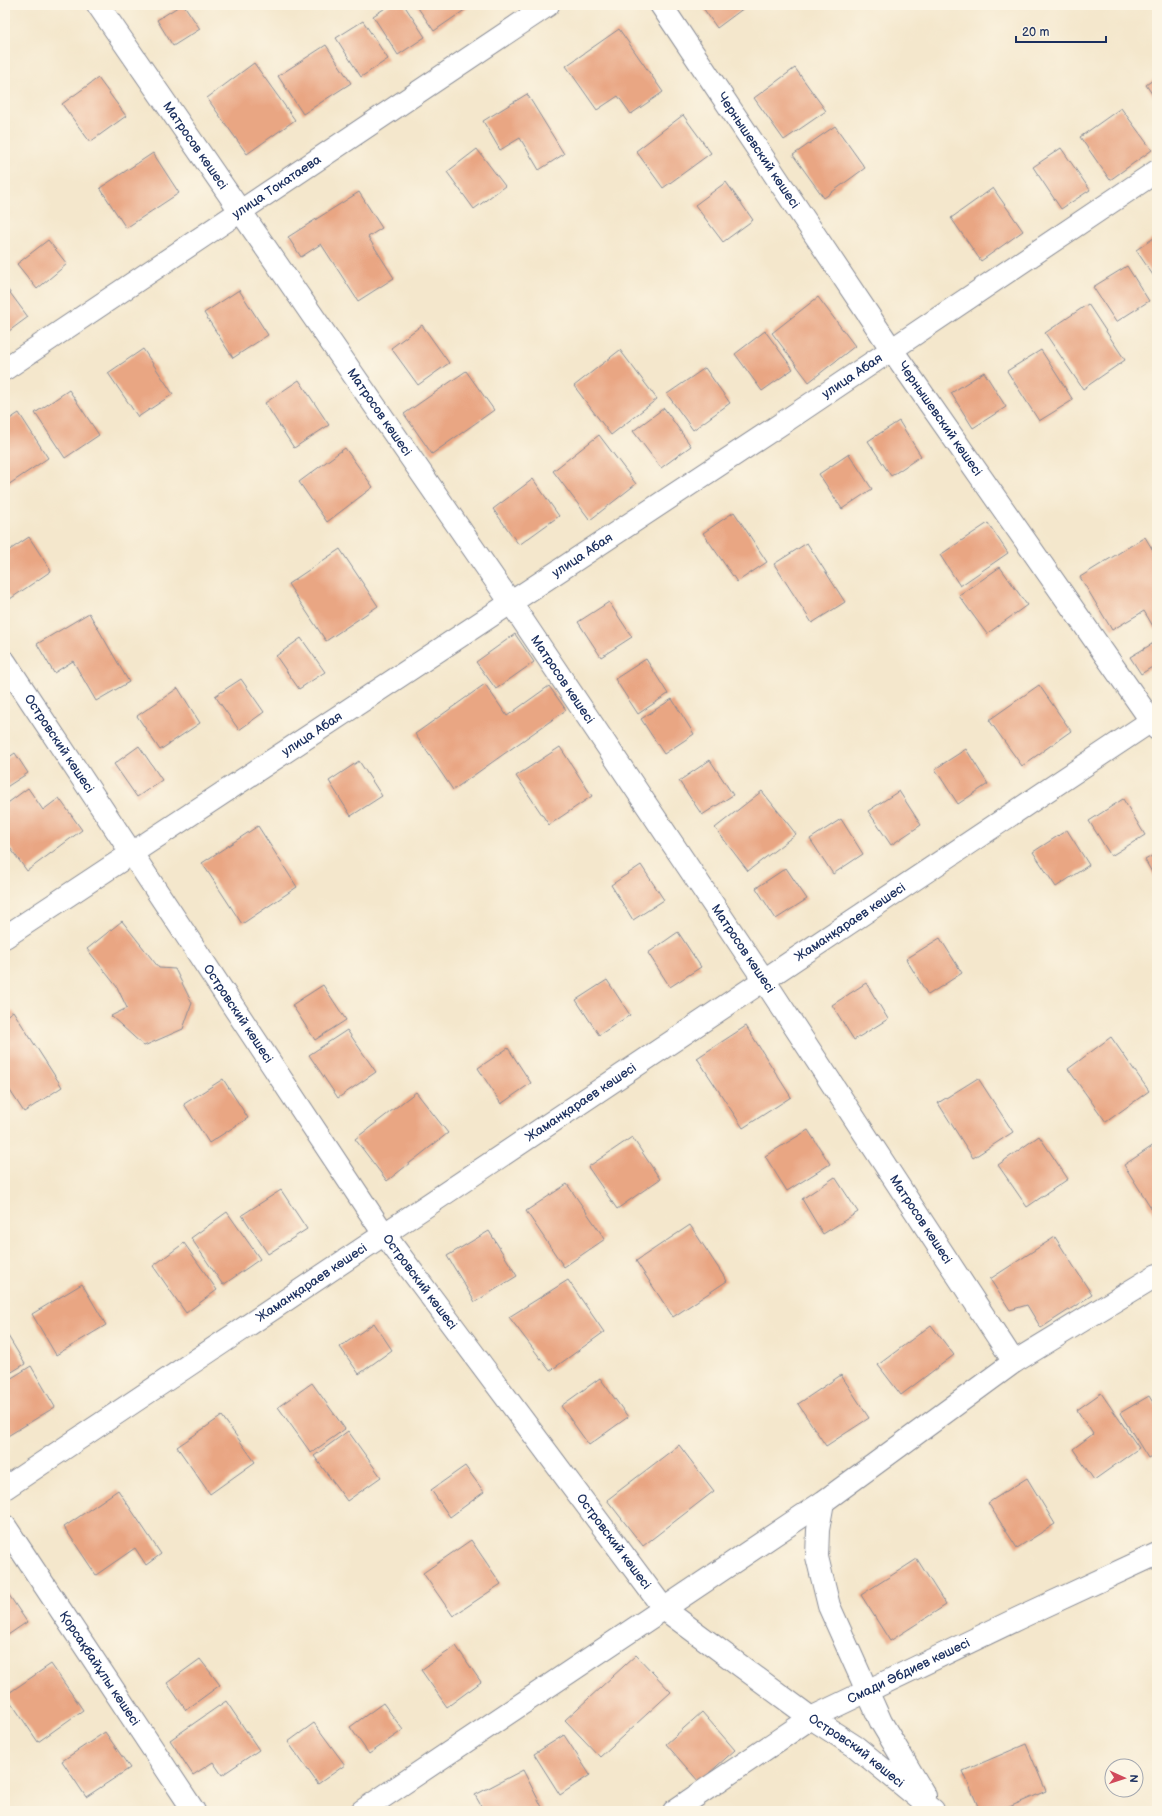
<svg xmlns="http://www.w3.org/2000/svg" width="1162" height="1816" font-family="'Balsamiq Sans',sans-serif">
<style>
.building{fill:#e9a683}
.lines{fill:none;stroke-linecap:round;stroke-linejoin:round}
.street-casing{stroke:#888b95;stroke-width:24}
.secondary-casing{stroke:#888b95;stroke-width:24}
.street{stroke:#fff;stroke-width:22}
.secondary{stroke:#fff;stroke-width:22}
.labels{text-anchor:middle;dominant-baseline:central;stroke-width:3;stroke-linejoin:round;paint-order:stroke}
.street-label{font-size:13px;fill:#1b2f5e;stroke:#fcf5e5}
</style>
<rect width="100%" height="100%" fill="#fcf5e5"/>
<filter id="ink" filterUnits="userSpaceOnUse"><feTurbulence type="fractalNoise" baseFrequency=".025" numOctaves="2"/><feDisplacementMap in="SourceGraphic" scale="8" xChannelSelector="R" yChannelSelector="G"/><feConvolveMatrix kernelMatrix="1 2 1 2 8 2 1 2 1" color-interpolation-filters="sRGB"/></filter>
<filter id="wash" filterUnits="userSpaceOnUse"><feTurbulence type="fractalNoise" baseFrequency=".012" numOctaves="4" result="noise"/><feDisplacementMap in="SourceGraphic" scale="16" xChannelSelector="R" yChannelSelector="G"/><feGaussianBlur stdDeviation="0.9" result="paint"/><feColorMatrix in="noise" values="0 0 0 0 0 0 0 0 0 0 0 0 0 0 0 0 0 1.4 0 .05"/><feComposite in="paint" operator="in"/></filter>
<g filter="url(#wash)">
<rect width="100%" height="100%" fill="#f4e7cc"/>
<g id="blocks">
<path class="building" d="M181,5H184L200,29L173,46L157,20Z
M390,5H404L425,37L398,55L373,16Z
M416,5H468L469,7L434,31Z
M701,5H748L717,28Z
M363,21L388,59L361,77L336,38Z
M619,29L663,92L631,114L618,96L597,110L566,66Z
M326,45L351,83L303,114L278,76Z
M254,63L295,120L247,154L207,98Z
M795,68L826,111L784,140L754,98Z
M1157,77V101L1146,85Z
M98,78L126,116L90,142L62,104Z
M527,94L564,154L539,170L520,138L500,150L483,121Z
M1121,108L1152,150L1110,180L1080,137Z
M683,115L711,153L663,188L636,151Z
M835,126L865,168L824,198L793,155Z
M1061,148L1090,190L1061,209L1033,167Z
M477,149L505,186L474,209L447,172Z
M153,153L179,193L126,228L100,188Z
M726,182L753,220L723,242L695,205Z
M993,188L1023,231L981,261L951,218Z
M359,192L382,228L368,237L394,278L358,301L321,244L301,257L288,237Z
M1157,236V281L1136,250Z
M48,240L67,264L37,289L17,264Z
M1127,266L1149,301L1116,322L1093,287Z
M5,286L28,317L5,334Z
M239,290L268,335L233,358L204,313Z
M818,297L855,346L809,382L772,333Z
M1088,304L1125,360L1083,389L1045,333Z
M422,325L449,363L418,385L391,348Z
M765,331L793,369L762,391L735,354Z
M143,349L173,394L138,417L108,373Z
M620,350L657,399L611,435L574,386Z
M1041,350L1073,400L1039,421L1007,371Z
M705,368L730,403L693,430L667,394Z
M466,371L494,410L432,454L404,414Z
M984,372L1006,407L973,428L951,393Z
M299,380L329,425L294,448L265,403Z
M69,390L99,435L65,458L35,413Z
M664,408L691,446L661,468L633,431Z
M19,413L48,458L5,487V422Z
M899,421L921,456L891,476L868,441Z
M599,435L636,484L590,520L553,471Z
M345,448L373,487L327,522L299,482Z
M849,454L872,489L842,509L819,474Z
M533,479L559,516L519,545L493,509Z
M734,512L767,562L737,582L703,533Z
M988,523L1008,553L960,586L940,555Z
M29,537L51,571L10,599L5,590V553Z
M1145,537L1157,557V633L1144,611L1112,630L1080,577Z
M807,543L845,602L812,623L774,564Z
M340,549L378,606L326,641L288,584Z
M1000,567L1027,605L987,634L959,596Z
M609,602L632,637L601,657L578,622Z
M89,613L129,682L96,701L73,661L54,673L37,644Z
M515,634L534,662L496,689L476,662Z
M301,638L325,672L299,689L276,656Z
M1157,641V664L1141,674L1130,657Z
M646,659L668,694L638,714L615,679Z
M241,679L264,712L239,730L215,696Z
M485,684L507,716L549,686L566,710L453,790L415,734Z
M1039,685L1071,731L1022,766L989,720Z
M178,688L200,723L160,750L137,716Z
M672,699L694,734L664,754L641,719Z
M139,746L162,780L137,797L114,764Z
M560,747L592,796L549,825L516,776Z
M966,749L988,784L958,804L935,769Z
M15,753L28,773L5,788V760Z
M710,760L733,795L702,815L679,781Z
M359,761L382,796L351,816L329,781Z
M28,788L43,810L59,798L82,830L27,871L5,841V805Z
M762,791L796,834L748,871L715,828Z
M899,791L921,825L891,845L868,811Z
M1123,799L1145,835L1111,856L1089,821Z
M841,819L863,854L833,874L810,839Z
M258,826L297,887L242,924L202,863Z
M1067,830L1089,865L1056,887L1033,852Z
M1157,853V881L1145,860Z
M641,865L664,900L633,920L611,885Z
M786,868L807,899L776,919L756,888Z
M122,921L159,968L175,969L192,1003L183,1029L144,1046L111,1016L127,1008L117,987L87,949Z
M678,932L701,967L670,987L648,953Z
M940,938L962,973L928,995L906,959Z
M607,980L630,1015L599,1035L576,1000Z
M866,983L888,1019L854,1040L832,1005Z
M323,985L346,1020L315,1040L292,1005Z
M13,1011L62,1087L24,1112L5,1083V1017Z
M746,1026L791,1097L743,1128L697,1058Z
M347,1030L376,1072L338,1098L309,1055Z
M1111,1037L1149,1091L1106,1122L1068,1069Z
M508,1048L531,1083L501,1104L478,1068Z
M978,1078L1013,1132L973,1158L938,1103Z
M223,1079L248,1118L209,1143L184,1104Z
M416,1092L448,1133L387,1181L355,1139Z
M808,1130L830,1164L787,1191L765,1156Z
M1039,1136L1068,1179L1027,1207L998,1165Z
M632,1137L660,1179L617,1209L588,1167Z
M1157,1143V1217L1124,1165Z
M835,1177L858,1212L823,1234L802,1199Z
M567,1184L605,1239L564,1267L526,1211Z
M281,1190L307,1229L268,1254L242,1215Z
M227,1212L260,1259L223,1285L191,1238Z
M690,1225L727,1281L673,1317L636,1261Z
M489,1231L517,1276L475,1302L447,1256Z
M1055,1237L1092,1295L1041,1328L1027,1305L1010,1310L990,1279Z
M184,1243L217,1290L186,1313L153,1266Z
M568,1280L604,1332L550,1371L509,1317Z
M82,1284L106,1325L56,1355L32,1314Z
M374,1323L392,1350L359,1374L340,1347Z
M931,1325L954,1355L901,1395L878,1365Z
M5,1331L25,1364L5,1376Z
M31,1366L55,1407L6,1437L5,1382Z
M841,1375L869,1418L826,1446L798,1404Z
M600,1378L628,1417L589,1445L561,1406Z
M312,1383L345,1429L311,1453L278,1407Z
M1101,1393L1139,1448L1094,1480L1073,1449L1093,1434L1077,1410Z
M1149,1396L1157,1409V1453L1148,1458L1120,1413Z
M222,1416L255,1462L210,1494L177,1447Z
M348,1431L381,1477L347,1501L314,1456Z
M679,1445L714,1491L643,1546L607,1500Z
M465,1466L484,1492L450,1517L431,1490Z
M1027,1478L1055,1524L1017,1548L988,1503Z
M118,1490L161,1554L146,1565L135,1548L96,1575L64,1527Z
M471,1540L501,1584L453,1616L423,1573Z
M917,1559L946,1605L890,1641L861,1595Z
M5,1589L27,1622L5,1637Z
M456,1646L481,1682L447,1707L421,1670Z
M636,1655L671,1692L600,1757L565,1720Z
M200,1659L220,1685L186,1710L167,1683Z
M51,1664L83,1710L38,1742L6,1695Z
M226,1701L259,1750L222,1775L213,1762L193,1775L170,1740Z
M383,1703L403,1730L369,1754L350,1727Z
M702,1712L735,1750L699,1782L666,1744Z
M314,1723L345,1765L318,1784L288,1742Z
M105,1732L130,1768L86,1797L62,1761Z
M564,1735L590,1775L560,1795L534,1754Z
M1026,1744L1046,1791L1000,1811H980L963,1771Z
M523,1770L543,1809L539,1811H484L475,1795Z"/>
</g>
</g>
<g filter="url(#ink)">
<use href="#blocks" fill-opacity="0" stroke="#888b95" stroke-width="1"/>
<g class="lines">
<defs>
<g id="street">
<path id="s1" d="M98,5L511,603L764,980L1014,1362"/>
<path id="s2" d="M661,5L892,350L1157,729"/>
<path id="s3" d="M5,662L384,1234L664,1609L811,1718L856,1747L933,1810"/>
<path id="s4" d="M5,1488L1157,717"/>
<path d="M823,1502L818,1530L817,1557L829,1606L881,1722L925,1796"/>
<path id="s5" d="M5,1526L194,1811"/>
<path id="s6" d="M674,1811L811,1718L1019,1618L1157,1554"/>
</g>
<g id="secondary">
<path id="s7" d="M5,369L548,5"/>
<path id="s8" d="M5,937L787,420L1157,171"/>
<path d="M362,1811L823,1502L1014,1362L1157,1275"/>
</g>
</defs>
<use href="#street" class="street-casing"/>
<use href="#secondary" class="secondary-casing"/>
<use href="#street" class="street"/>
<use href="#secondary" class="secondary"/>
</g>
</g>
<g class="labels">
<g class="street-label">
<text stroke="none"><textPath href="#s1" startOffset="171">Матросов көшесі</textPath></text>
<text stroke="none"><textPath href="#s2" startOffset="175">Чернышевский көшесі</textPath></text>
<text stroke="none"><textPath href="#s7" startOffset="327">улица Токатаева</textPath></text>
<text stroke="none"><textPath href="#s8" startOffset="1016">улица Абая</textPath></text>
<text stroke="none"><textPath href="#s1" startOffset="495">Матросов көшесі</textPath></text>
<text stroke="none"><textPath href="#s2" startOffset="499">Чернышевский көшесі</textPath></text>
<text stroke="none"><textPath href="#s8" startOffset="692">улица Абая</textPath></text>
<text stroke="none"><textPath href="#s1" startOffset="819">Матросов көшесі</textPath></text>
<text stroke="none"><textPath href="#s8" startOffset="368">улица Абая</textPath></text>
<text stroke="none"><textPath href="#s3" startOffset="98">Островский көшесі</textPath></text>
<text stroke="none"><textPath href="#s4" startOffset="1017">Жаманқараев көшесі</textPath></text>
<text stroke="none"><textPath href="#s1" startOffset="1143">Матросов көшесі</textPath></text>
<text stroke="none"><textPath href="#s3" startOffset="422">Островский көшесі</textPath></text>
<text stroke="none"><textPath href="#s4" startOffset="693">Жаманқараев көшесі</textPath></text>
<text stroke="none"><textPath href="#s1" startOffset="1467">Матросов көшесі</textPath></text>
<text stroke="none"><textPath href="#s3" startOffset="746">Островский көшесі</textPath></text>
<text stroke="none"><textPath href="#s4" startOffset="369">Жаманқараев көшесі</textPath></text>
<text stroke="none"><textPath href="#s3" startOffset="1070">Островский көшесі</textPath></text>
<text stroke="none"><textPath href="#s5" startOffset="171">Қорсақбайұлы көшесі</textPath></text>
<text stroke="none"><textPath href="#s6" startOffset="274">Смади Әбдиев көшесі</textPath></text>
<text stroke="none"><textPath href="#s3" startOffset="1393">Островский көшесі</textPath></text>
</g>
</g>
<rect width="1162" height="1816" fill="none" stroke="#fcf5e5" stroke-width="20"/>
<g transform="translate(1124 1778) rotate(93)"><circle r="19" fill="#fcf5e5" stroke="#a2a6af"/>
<path d="M0-3L7 15L0 10L-7 15Z" fill="#d1495b"/>
<text y="-6" font-size="11" font-weight="bold" text-anchor="middle" fill="#1b2f5e">N</text>
</g>
<path d="M1016 36v6h90v-6" fill="none" stroke="#1b2f5e" stroke-width="2"/>
<text x="1022" y="36" font-size="12" fill="#1b2f5e" stroke="#fcf5e5" stroke-width="3" paint-order="stroke">20 m</text>
</svg>
